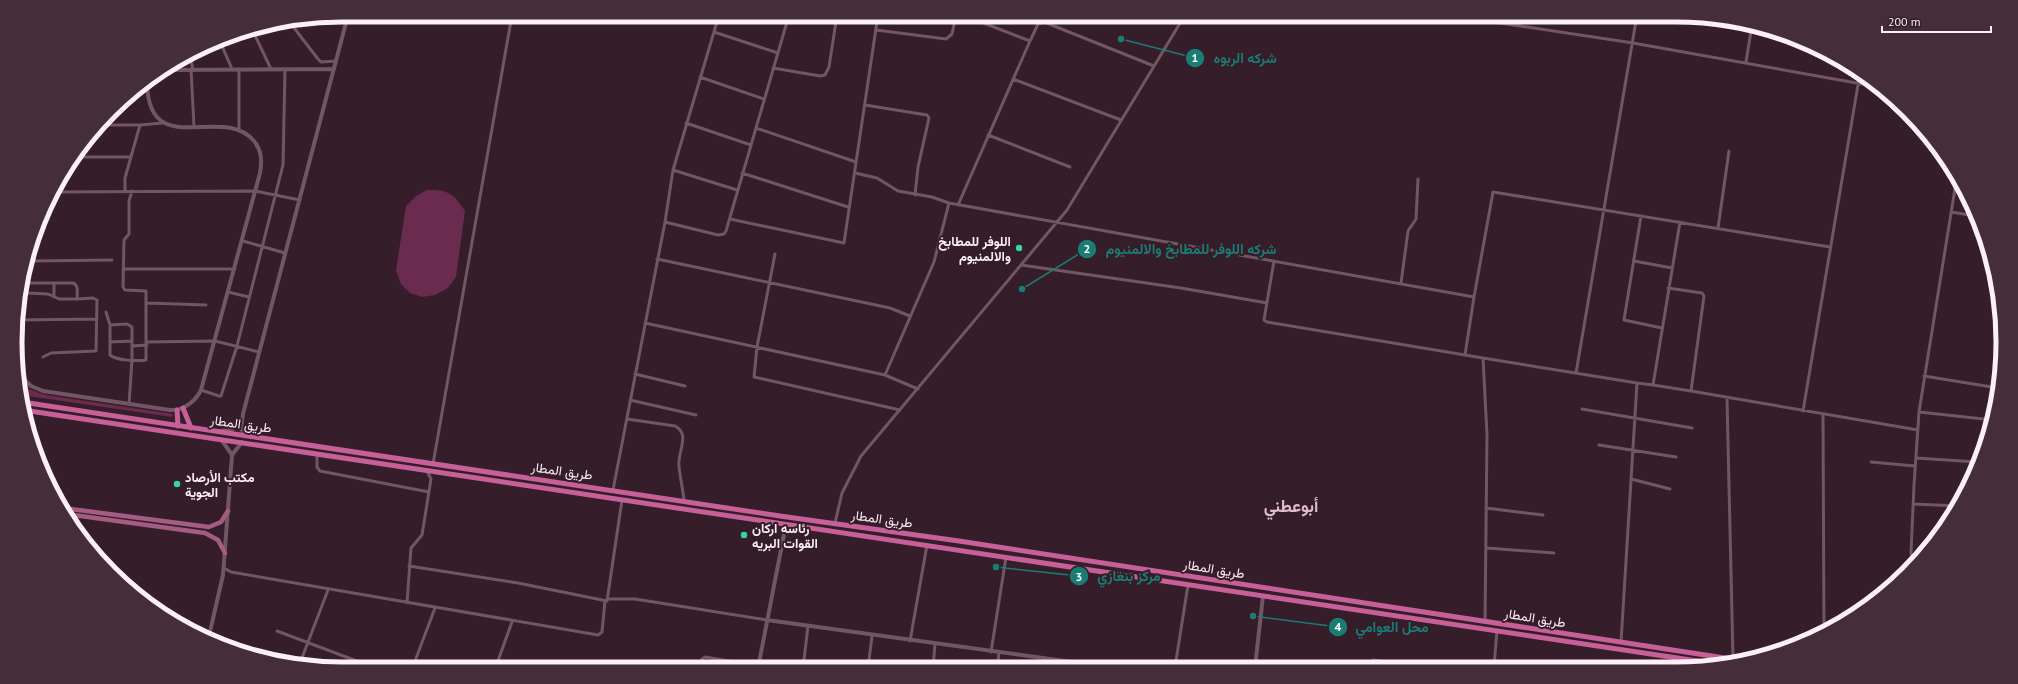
<svg xmlns="http://www.w3.org/2000/svg" width="2018" height="684" font-family="'PT Sans',Vazirmatn,sans-serif">
<style>
.green{fill:#6a2b4e}
.lines{fill:none;stroke-linecap:round;stroke-linejoin:round}
.street{stroke:#735664;stroke-width:3}
.secondary{stroke:#735664;stroke-width:4}
.primary{stroke:#a55c83;stroke-width:4.5}
.highway{stroke:#c76098;stroke-width:5}
.poi-dot{fill:#37d4a6;stroke:#351d29;stroke-width:1.5}
.labels{text-anchor:middle;dominant-baseline:central;stroke-width:4;stroke-linejoin:round;paint-order:stroke}
.poi-label{font-size:13px;font-weight:bold;fill:#fdeff6;stroke:#351d29;text-anchor:start}
.street-label{font-size:13px;fill:#fdeff6;stroke:#351d29}
.district-label{font-size:17px;font-weight:bold;fill:#debccc;stroke:#351d29}
.rim{fill:none;stroke:#fdeff6;stroke-width:5}
.leader{fill:none;stroke:#1b7c75;stroke-width:1.5}
.callout-dot{fill:#1b7c75;stroke:#351d29;stroke-width:1.5}
.mark-label{font-size:12px;text-anchor:middle;font-weight:bold;fill:#fff}
.callout-label{font-size:14px;text-anchor:middle;font-weight:bold;fill:#1b7c75;stroke:#351d29;stroke-width:4;stroke-linejoin:round;paint-order:stroke}
</style>
<rect width="100%" height="100%" fill="#351d29"/>
<path class="green" d="M427,190C448,189 454,194 465,211L456,277L448,288L435,295L422,297L410,293L401,284L396,270L406,206L416,196Z
M18,380L28,389L46,395L173,414L172,417L21,395Z"/>
<g class="lines">
<path class="street" d="M1447,15L1633,43L1879,87
M288,20L318,59L321,62L336,61
M1519,26L1521,15
M252,29L271,69
M876,30L946,39L952,34L956,15
M714,32L778,53
M219,39L232,69
M1030,41L1038,24L1044,22L1154,66
M190,57L193,69
M1746,62L1752,25
M773,68L820,76L825,75L829,67L837,15
M191,69L194,127
M700,77L764,99
M1013,79L1121,120
M865,105L927,115L929,118L918,167L915,195
M110,114V125
M686,123L751,145
M99,125H140L162,123
M756,128L856,162
M239,129V69
M988,135L1070,167
M74,157H131
M673,170L737,190
M742,173L848,207
M855,173L877,178L898,191L932,197L949,203
M125,191V178L140,125
M52,192L255,191L300,200
M958,205L1030,41L963,15
M1951,212L1976,216
M1641,216L1624,320L1662,328
M730,219L844,243L878,15
M665,222L718,235L724,234L726,231L789,15
M1718,228L1729,151
M243,241L285,253
M775,254L757,347L754,377L900,410
M657,259L890,308L910,316
M30,261L112,260
M1274,261L1264,320L1267,322L1465,355L1474,297
M1634,261L1672,268
M1021,265L1181,288L1267,303
M123,269H235
M23,283H73C79,285 77,293 77,299H59L48,294L27,293L25,283
M1401,283L1408,231L1416,219L1418,179
M228,292L249,297
M54,296V283
M147,303L206,305
M106,312L110,325V355C117,361 137,361 146,360V291L125,290L123,287L124,240L129,234V201L132,191
M17,320L97,319
M645,323L885,375L918,389
M110,325L127,324L132,327V360L129,404
M110,342L132,341
M147,342L215,341L259,352
M132,346L147,345
M1465,355L1483,358L1487,435L1485,622
M43,357L51,353L96,351L97,300L93,298L77,299
M1483,358L1637,383
M1576,373L1637,15
M635,374L685,386
M885,375L934,262L949,203L1474,297L1493,192L1830,247
M1924,376L1998,388
M1653,385L1691,391L1704,296L1702,293L1668,288
M201,390L219,396H221L237,346L283,165L285,70
M1691,391L1918,430
M1727,399L1733,659
M630,400L696,415
M1582,409L1692,428
M1803,411L1860,73
M1919,412L1993,420
M1823,415L1824,633
M627,419L675,426C691,434 677,453 679,466C680,478 683,489 684,501
M1599,445L1676,457
M317,454V467L320,471L429,492
M1916,458L1977,462
M1871,462L1915,466
M433,464L512,15
M1631,479L1670,489
M613,490L665,222L673,170L719,15
M1913,504L1959,506
M1486,508L1543,515
M835,523L842,493L861,456L1067,210L1185,15
M1487,548L1554,553
M1913,562L1911,553L1914,485L1919,412L1957,176
M409,566L518,583L607,601L622,500
M224,568L231,572L598,635L602,632L605,601
M608,599H635L767,620
M407,603L411,548L422,535L431,479L427,471
M277,631L378,669
M910,641L927,545
M1621,642L1637,383L1653,385L1680,222
M991,652L1006,557
M300,663L328,590
M1175,667L1188,585
M1371,667L1373,660L1417,667
M1494,667L1497,630
M698,668L702,659L705,657L759,666
M729,668L732,661
M803,668L808,626
M868,668L872,636
M933,668L935,644
M997,668L999,653
M1060,668L1061,661
M412,669L435,608
M495,669L512,622"/>
<path class="secondary" d="M169,70L334,69
M17,373L31,386L43,391L170,410C183,411 195,402 201,390L260,173C262,161 262,151 254,141C222,103 149,162 147,83
M221,431L233,429L240,420
M248,436L241,429L243,414L348,15
M221,439L232,455
M767,620L1108,667
M209,636L223,575L232,455L242,442
M1255,667L1263,596
M758,668L786,524"/>
<path class="primary" d="M63,508L209,527L221,522L228,511
M66,514L205,533L218,540L225,553"/>
<path class="highway" d="M22,402L780,516L959,541L1738,660
M183,408L191,428
M23,410L1724,665
M177,410L178,426"/>
</g>
<g class="poi-dot">
<circle cx="1019" cy="248" r="4"/>
<circle cx="177" cy="484" r="4"/>
<circle cx="744" cy="535" r="4"/>
</g>
<g class="labels">
<g class="poi-label">
<text x="1011" y="241" text-anchor="end">اللوفر للمطابخ<tspan x="1011" dy="15">والالمنيوم</tspan></text>
<text x="185" y="477">مكتب الأرصاد<tspan x="185" dy="15">الجوية</tspan></text>
<text x="752" y="528">رئاسه اركان<tspan x="752" dy="15">القوات البريه</tspan></text>
</g>
<g class="street-label">
<text transform="translate(241 424) rotate(8)">طريق المطار</text>
<text transform="translate(562 471) rotate(8)">طريق المطار</text>
<text transform="translate(882 519) rotate(8)">طريق المطار</text>
<text transform="translate(1214 569) rotate(9)">طريق المطار</text>
<text transform="translate(1535 618) rotate(9)">طريق المطار</text>
</g>
<g class="district-label">
<text x="1291" y="506">أبوعطني</text>
</g>
</g>
<path d="M0 0H2018V684H0ZM342 22H1676A320 320 0 0 1 1996 342V342A320 320 0 0 1 1676 662H342A320 320 0 0 1 22 342V342A320 320 0 0 1 342 22Z" fill="#452e39" fill-rule="evenodd"/>
<path class="rim" d="M342 22H1676A320 320 0 0 1 1996 342V342A320 320 0 0 1 1676 662H342A320 320 0 0 1 22 342V342A320 320 0 0 1 342 22Z"/>
<path class="leader" d="M1121 39L1195 58M1022 289L1087 249M996 567L1079 576M1253 616L1338 627"/>
<g class="callout-dot">
<circle cx="1121" cy="39" r="4"/>
<circle cx="1022" cy="289" r="4"/>
<circle cx="996" cy="567" r="4"/>
<circle cx="1253" cy="616" r="4"/>
<circle cx="1195" cy="58" r="10"/>
<circle cx="1087" cy="249" r="10"/>
<circle cx="1079" cy="576" r="10"/>
<circle cx="1338" cy="627" r="10"/>
</g>
<g class="mark-label">
<text x="1195" y="62">1</text>
<text x="1087" y="253">2</text>
<text x="1079" y="581">3</text>
<text x="1338" y="631">4</text>
</g>
<g class="callout-label">
<text x="1245" y="63">شركه الربوه</text>
<text x="1191" y="254">شركه اللوفر للمطابخ والالمنيوم</text>
<text x="1129" y="581">مركز بنغازي</text>
<text x="1392" y="632">محل العوامي</text>
</g>
<path d="M1882 26v6h109v-6" fill="none" stroke="#fdeff6" stroke-width="2"/>
<text x="1888" y="26" font-size="12" fill="#fdeff6" stroke="#351d29" stroke-width="3" paint-order="stroke">200 m</text>
</svg>
